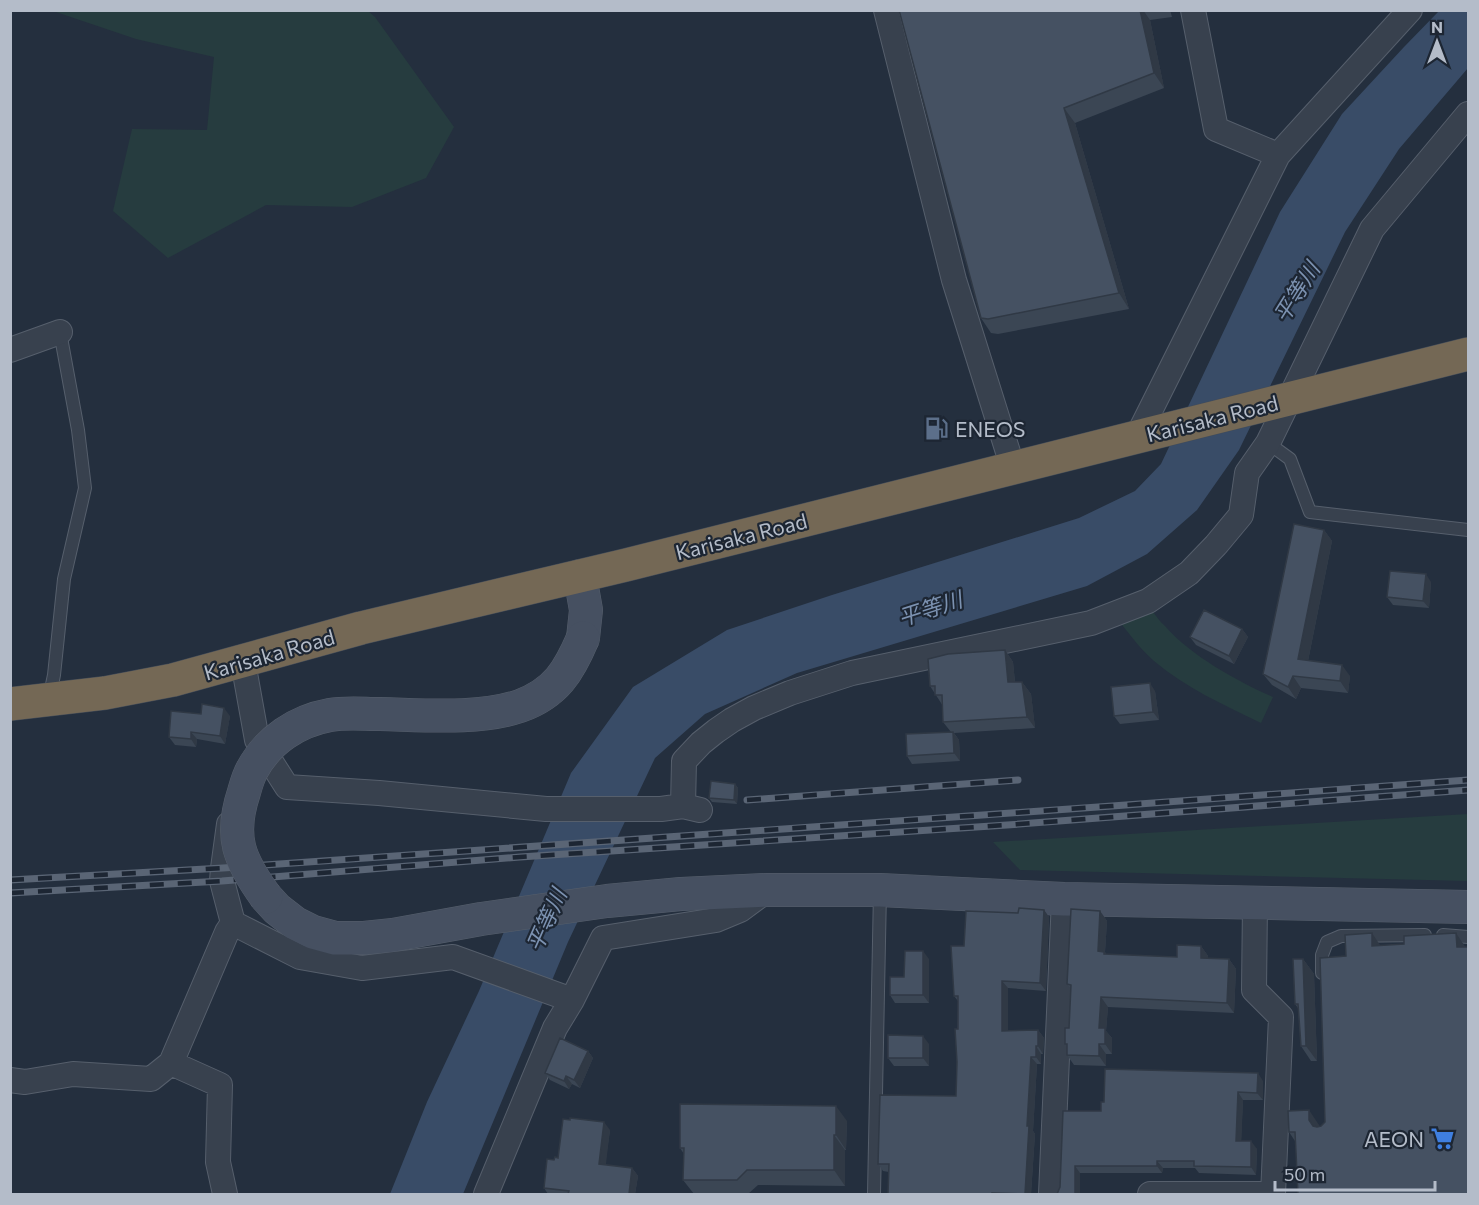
<svg xmlns="http://www.w3.org/2000/svg" width="1479" height="1205" font-family="Commissioner,'Noto Sans JP',sans-serif">
<style>
.green{fill:#263c3f}
.water{fill:#394c67}
.lines{fill:none;stroke-linecap:round;stroke-linejoin:round}
.lane-casing{stroke:#565f6c;stroke-width:14}
.street-casing{stroke:#565f6c;stroke-width:26}
.secondary-casing{stroke:#565f6c;stroke-width:34}
.highway-casing{stroke:#434c59;stroke-width:34}
.lane{stroke:#38414e;stroke-width:12}
.street{stroke:#38414e;stroke-width:24}
.secondary{stroke:#465061;stroke-width:33}
.highway{stroke:#746855;stroke-width:33}
.rail-casing{stroke:#5a6575;stroke-width:7}
.rail{stroke:#1d2633;stroke-width:4.5;stroke-dasharray:14;stroke-linecap:butt}
.secondary-bridge-casing{stroke:#565f6c;stroke-width:34;stroke-linecap:butt}
.secondary-bridge{stroke:#465061;stroke-width:33}
.wall{fill:#3b4654}
.shaded-wall{fill:#303945}
.building{fill:#455162;stroke:#303945;stroke-width:1.5}
.labels{text-anchor:middle;dominant-baseline:central;stroke-width:4.5;stroke-linejoin:round;paint-order:stroke}
.street-label{font-size:21px;fill:#b4bcc9;stroke:#1d2633}
.poi-label{font-size:21px;fill:#b4bcc9;stroke:#1d2633;text-anchor:start}
.water-label{font-size:22px;font-style:italic;fill:#7c92b1;stroke:#1d2633}
</style>
<rect width="100%" height="100%" fill="#242f3e"/>
<path class="green" d="M53,11H368L375,17L454,127L426,178L352,207L266,205L168,258L113,211L132,129L207,130L214,57L136,39Z
M1150,608C1155,614 1159,621 1165,626C1191,656 1237,681 1273,697L1261,723C1224,705 1186,688 1154,661C1140,649 1129,633 1117,619Z
M1468,814V881L1020,870L993,842Z"/>
<path class="water" d="M1439,11H1468V68L1399,149L1345,232L1239,450L1197,510L1147,554L1087,586L797,673L705,714L655,758L568,942L463,1194H390L427,1102L479,991L571,773L633,687L727,630L832,595L1079,518L1135,491L1161,464L1280,212L1342,114L1404,47Z"/>
<g class="lines">
<defs>
<path id="lane" d="M1268,443L1290,459L1310,512L1468,530
M49,699L54,675L64,579L85,488L78,430L60,332
M1443,935L1468,937
M1322,973V955L1327,942L1341,936L1425,935
M874,1194L880,891"/>
<path id="street" d="M886,10L954,280L1013,468
M1193,10L1216,129L1278,155
M10,350L60,332
M1137,437L1278,155L1410,10
M243,662L257,740L287,787L379,793L546,809H661L683,806L700,810
M683,806L684,761L701,743L716,731L732,720L754,708L790,693L852,673L1091,623L1148,601L1189,573L1216,545L1241,515L1247,473L1268,443L1372,229L1468,114
M229,824L223,868L222,881L233,923L300,957L362,968L453,957L572,1000
M171,1063L220,1085L218,1162L225,1194
M10,1080L25,1082L73,1074L151,1079L171,1063L227,932L233,923
M486,1194L555,1028L572,1000L603,938L716,920L740,910L767,890
M1051,1194L1064,899
M1150,1194H1273L1281,1017L1254,990L1255,903"/>
<path id="secondary" d="M580,576L586,610L583,638
M266,897L277,909L295,923L313,932L335,938H364L393,935L481,919L607,901L681,894L767,890H880L1064,899L1468,907"/>
<path id="highway" d="M10,704L105,693L173,680L361,628L626,565L1468,354"/>
</defs>
<use href="#lane" class="lane-casing"/>
<use href="#street" class="street-casing"/>
<use href="#secondary" class="secondary-casing"/>
<use href="#highway" class="highway-casing"/>
<use href="#lane" class="lane"/>
<use href="#street" class="street"/>
<use href="#secondary" class="secondary"/>
<use href="#highway" class="highway"/>
<defs>
<path id="rail" d="M747,800L1018,780
M10,880L223,868L1112,806L1468,780
M10,893L222,881L520,857L1007,825L1468,790"/>
</defs>
<use href="#rail" class="rail-casing"/>
<use href="#rail" class="rail"/>
<defs>
<path id="secondary-bridge" d="M266,897C239,860 229,837 244,792C246,785 248,777 252,770C268,740 297,721 330,715C346,712 364,714 380,714C424,715 479,720 520,706C556,693 569,671 583,638"/>
</defs>
<use href="#secondary-bridge" class="secondary-bridge-casing"/>
<use href="#secondary-bridge" class="secondary-bridge"/>
</g>
<path class="wall" d="M899,10H1170L1172,17L1150,20L1164,88L1075,123L1129,309L998,334L991,333L981,318Z
M1324,530L1332,541L1308,661L1350,676L1348,693L1301,688L1296,699L1272,685L1263,674Z
M1431,582L1429,608L1393,605L1387,597Z
M1242,629L1248,637L1234,664L1196,645L1190,637Z
M1005,650L1013,662L1015,682H1022L1031,694L1035,728L954,733L959,740L960,761L912,764L907,756L951,732L943,722V706L930,686Z
M1155,691L1159,720L1120,724L1114,716Z
M201,714L230,716L225,744L197,739L196,747L175,745L169,737Z
M735,784L738,788L737,804L712,802L709,798Z
M1044,910L1049,917L1046,991L1008,988V1031L1038,1030L1044,1038L1043,1054H1041V1064H1037L1033,1131L1035,1134L1031,1194H888L889,1172L883,1171L878,1164L956,1096L958,1001L954,996L964,946L1018,913Z
M1100,911L1107,921L1105,952L1106,954L1177,957L1201,946L1208,956V958L1229,959L1236,969L1234,1013L1108,1007L1106,1031L1112,1038V1054H1106V1066L1074,1065L1067,1055V1047L1065,1044L1069,1028L1071,989L1067,984Z
M1380,945L1466,947L1468,1194L1295,1141L1289,1132L1319,1125V1127L1321,1126L1325,1122L1346,956Z
M929,959V1003H895L890,995L904,977Z
M1303,959L1314,974L1317,1061H1311L1301,1046L1298,1008L1295,1004Z
M929,1044V1066H894L888,1058Z
M588,1051L593,1058L580,1088L572,1084L569,1089L550,1080L545,1073Z
M1263,1081V1100H1243L1241,1141L1257,1149L1256,1175L1199,1173L1195,1168H1163L1162,1173H1080V1194H1057L1101,1111Z
M847,1121L846,1150H845V1186L758,1185L748,1194H694L683,1180L684,1154L680,1148Z
M610,1130L605,1165L632,1168L638,1176L635,1194H548L544,1188L554,1160Z"/>
<path class="shaded-wall" d="M1140,10H1143L1150,20L1164,88L1154,73Z
M1064,108L1075,123L1129,309L1119,293Z
M1324,530L1332,541L1306,671L1298,659Z
M1426,574L1431,582L1429,608L1423,601Z
M1242,629L1248,637L1234,664L1229,656Z
M1005,650L1013,662L1016,693L1008,682Z
M1342,665L1350,676L1348,693L1340,681Z
M1293,676L1301,688L1296,699L1288,687Z
M1022,682L1031,694L1035,728L1027,717Z
M1150,683L1155,691L1159,720L1153,712Z
M224,708L230,716L225,744L220,736Z
M191,732L197,739L196,747L191,739Z
M953,732L959,740L960,761L954,753Z
M735,784L738,788L737,804L734,800Z
M1044,910L1049,917L1046,991L1040,983Z
M1100,911L1107,921L1105,952L1111,962L1098,951Z
M1372,933L1382,948L1372,946Z
M1456,933L1466,948L1457,947Z
M1201,946L1208,956V968L1201,958Z
M923,951L929,959V1003L923,995Z
M1229,959L1236,969L1234,1013L1227,1003Z
M1303,959L1314,974L1317,1061L1306,1046Z
M1002,981L1008,988V1038L1002,1031Z
M1101,997L1108,1007L1106,1031L1112,1038V1054L1105,1044L1099,1028Z
M1038,1030L1044,1038L1043,1054L1038,1046Z
M923,1036L929,1044V1066L923,1058Z
M1099,1044L1106,1054V1066L1099,1056Z
M1036,1046L1041,1054V1064L1036,1057Z
M588,1051L593,1058L580,1088L574,1080Z
M1031,1057L1037,1064L1033,1131L1035,1134L1031,1194H1025L1027,1126Z
M1258,1073L1263,1081V1100L1257,1093Z
M566,1076L572,1084L569,1089L564,1081Z
M1238,1092L1243,1100L1241,1149L1236,1141Z
M836,1106L847,1121L846,1150L836,1135Z
M1309,1110L1319,1125L1320,1135L1309,1120Z
M604,1122L610,1130L605,1172L599,1164Z
M834,1135L845,1150V1186L834,1170Z
M1251,1141L1257,1149L1256,1175L1251,1167Z
M1157,1161L1163,1168L1162,1173L1157,1166Z
M1075,1166L1080,1173V1194H1075Z
M632,1168L638,1176L635,1194H629Z"/>
<path class="building" d="M899,10H1140L1154,73L1064,108L1119,293L988,319L981,318Z
M1294,524L1324,530L1298,659L1342,665L1340,681L1293,676L1288,687L1263,674Z
M1390,571L1426,574L1423,601L1387,597Z
M1204,610L1242,629L1229,656L1190,637Z
M1005,650L1008,682H1022L1027,717L943,722L942,695H935V686H930L928,659L948,654Z
M1150,683L1153,712L1114,716L1111,687Z
M202,704L224,708L220,736L191,732V739L169,737L171,711L201,714Z
M953,732L954,753L907,756L906,734Z
M711,781L735,784L734,800L709,798Z
M1019,908L1044,910L1040,983L1002,981V1031L1038,1030V1046H1036V1057H1031L1027,1126H1029L1025,1194L992,1193V1194H888L889,1164H878L880,1095L956,1096L957,1062L955,1029H958V996H954L951,946H964L966,911L1018,913Z
M1071,909L1100,911L1098,951L1104,952V954L1177,957V945L1201,946V958L1229,959L1227,1003L1101,997L1099,1028H1105V1044H1099V1056L1067,1055V1044H1065V1028H1069L1071,985L1067,984Z
M1372,933V946L1404,944V936L1456,933L1457,947H1468V1194H1298L1295,1132H1289L1288,1111L1309,1110V1120L1313,1126L1317,1127L1321,1126L1325,1122L1320,958L1346,956L1345,935Z
M905,951H923V995H890V977H904Z
M1293,959H1303L1306,1046H1301L1298,1004H1295Z
M888,1035L923,1036V1058H888Z
M560,1038L588,1051L574,1080L566,1076L564,1081L545,1073Z
M1105,1069L1258,1073L1257,1093L1238,1092L1236,1141H1251V1167L1194,1166V1161H1157V1166H1075V1194H1057L1060,1187L1063,1111H1101V1102H1104Z
M680,1104L836,1106V1135H834V1170H747L737,1180H683L684,1148H680Z
M570,1118L604,1122L599,1164L632,1168L629,1194H568L569,1191L544,1188L547,1159L554,1160L555,1157L558,1158L563,1119L570,1120Z"/>
<defs>
<symbol id="fuel-bare" viewBox="-9 -9 18 18"><path d="M-5.5-6h7V0h2V4h1.3V-2.5L3-4.5l.8-.8L6-3V5H2.5V1h-1V6h-7ZM-4.2-4.7v3.2H.2V-4.7Z" fill="#5c6f8a" stroke="#1d2633" stroke-width="2.5" paint-order="stroke"/></symbol>
<symbol id="supermarket-bare" viewBox="-9 -9 18 18"><path d="M-6-5.5h2.5l.6 2H6L4.5 2H-2.5L-4.4-4H-6ZM-1.5 3.2a1.3 1.3 0 1 0 .1 0ZM3 3.2a1.3 1.3 0 1 0 .1 0Z" fill="#3f7fe0" stroke="#1d2633" stroke-width="2.5" paint-order="stroke"/></symbol>
</defs>
<g fill-rule="evenodd">
<use href="#fuel-bare" x="920" y="412" width="33" height="33"/>
<use href="#supermarket-bare" x="1426" y="1122" width="33" height="33"/>
</g>
<g class="labels">
<g class="street-label">
<text transform="translate(1212 418) rotate(-14)">Karisaka Road</text>
<text transform="translate(741 536) rotate(-14)">Karisaka Road</text>
<text transform="translate(269 654) rotate(-16)">Karisaka Road</text>
</g>
<g class="poi-label">
<text x="955" y="428">ENEOS</text>
<text x="1424" y="1138" text-anchor="end">AEON</text>
</g>
<g class="water-label">
<text transform="translate(1296 292) rotate(-58)">平等川</text>
<text transform="translate(930 608) rotate(-18)">平等川</text>
<text transform="translate(546 920) rotate(-66)">平等川</text>
</g>
</g>
<rect width="1479" height="1205" fill="none" stroke="#b4bcc9" stroke-width="24"/>
<g transform="translate(1437 42)" stroke="#1d2633" stroke-width="4.5" paint-order="stroke">
<path d="M0-4.5L10 22L0 15L-10 22Z" fill="#b4bcc9"/>
<text y="-9" font-size="16" font-weight="bold" text-anchor="middle" fill="#b4bcc9">N</text>
</g>
<path d="M1275 1181v9h160v-9" fill="none" stroke="#b4bcc9" stroke-width="3"/>
<text x="1284" y="1181" font-size="18" fill="#b4bcc9" stroke="#1d2633" stroke-width="4.5" paint-order="stroke">50 m</text>
</svg>
